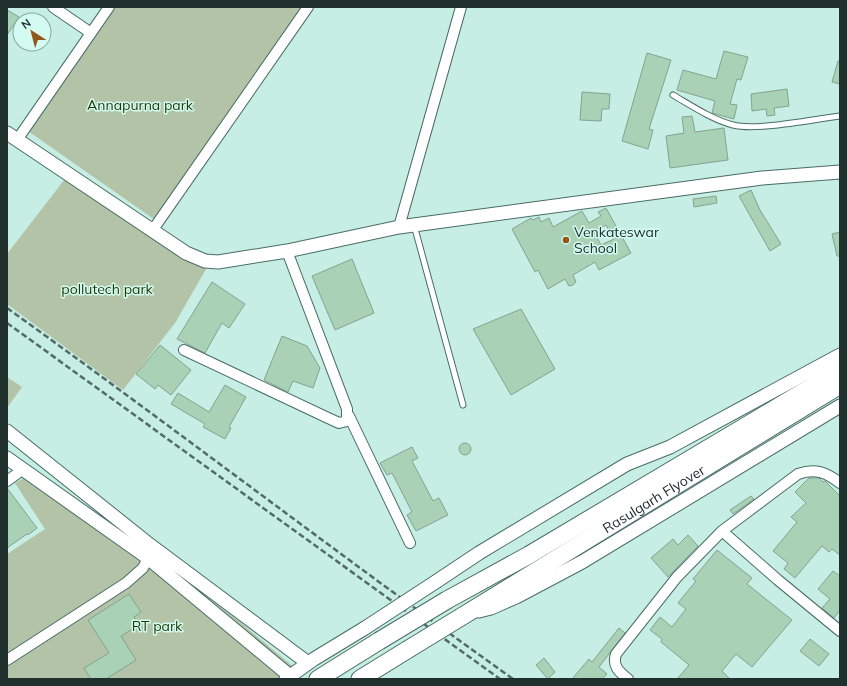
<svg xmlns="http://www.w3.org/2000/svg" width="847" height="686" font-family="Mulish,sans-serif">
<style>
.green{fill:#b3c3a7}
.building{fill:#a8d1b6;stroke:#85a28f;fill-rule:evenodd}
.lines{fill:none;stroke-linecap:round;stroke-linejoin:round}
.service-casing{stroke:#496d65;stroke-width:7}
.minor-casing{stroke:#496d65;stroke-width:12}
.tertiary-casing{stroke:#496d65;stroke-width:15}
.trunk-casing{stroke:#496d65;stroke-width:19}
.service{stroke:#fff;stroke-width:5}
.minor{stroke:#fff;stroke-width:10}
.tertiary{stroke:#fff;stroke-width:13}
.trunk{stroke:#fff;stroke-width:17}
.rail{stroke:#546b67;stroke-width:2.5;stroke-dasharray:6 3;stroke-linecap:butt}
.tertiary-bridge-casing{stroke:#496d65;stroke-width:15;stroke-linecap:butt}
.trunk-bridge-casing{stroke:#496d65;stroke-width:19;stroke-linecap:butt}
.tertiary-bridge{stroke:#fff;stroke-width:13}
.trunk-bridge{stroke:#fff;stroke-width:17}
.poi-dot{fill:#93561a;stroke:#d3fbf2;stroke-width:1.5}
.labels{text-anchor:middle;dominant-baseline:central;stroke-width:3;stroke-linejoin:round;paint-order:stroke}
.park-label{font-size:14px;fill:#1e3800;stroke:#d3fbf2}
.poi-label{font-size:14px;fill:#20302d;stroke:#d3fbf2;text-anchor:start}
.street-label{font-size:14px;fill:#20302d;stroke:#d3fbf2}
</style>
<rect width="100%" height="100%" fill="#c6eee5"/>
<path class="green" d="M109,7H307L158,222L25,129Z
M68,175L209,264L175,323L123,390L7,304V254Z
M7,377L22,387L7,408Z
M24,478L154,557L240,622L296,669L279,679H7V554L45,529L15,483Z"/>
<path class="building" d="M7,10L19,17L7,35Z
M724,51L748,57L741,80L737,79L730,104L737,105L734,119L712,113L715,101L677,90L683,70L716,79Z
M647,53L671,60L649,129L653,130L648,149L622,141Z
M838,61H840V84L832,82Z
M787,89L789,106L774,108L775,115L767,116L766,109L752,111L751,94Z
M582,92L610,94L609,109H602L601,121L580,120Z
M692,116L695,132L724,128L728,160L670,168L666,136L684,133L682,117Z
M751,190L760,210L781,244L770,251L739,196Z
M716,196L717,203L694,207L693,199Z
M606,208L631,253L599,270L595,262L573,275L576,282L573,285L569,286L565,279L548,289L538,270L535,272L512,229L531,218L533,220L539,217L541,222L549,218L553,227L582,211L589,223L601,216L598,212ZM606,225L614,239L601,245L594,232Z
M840,232V256H837L832,234Z
M352,259L374,313L335,330L312,276Z
M212,282L245,304L229,328L222,323L205,353L177,339Z
M521,309L555,369L511,395L473,329Z
M282,336L307,346L320,368L313,388L293,381L288,392L264,380Z
M160,345L191,370L171,395L158,385L155,389L136,374Z
M225,385L246,397L229,427L231,428L225,439L203,427L205,424L171,404L178,393L209,412Z
M459 449a6 6 0 1 1 12 0a6 6 0 1 1-12 0Z
M412,447L418,458L412,461L433,501L439,498L448,515L416,531L407,515L412,512L392,473L387,475L380,463Z
M809,478H819L823,482L825,481L840,496V555L832,549L829,552L822,546L795,578L784,569L788,563L773,551L797,522L791,517L806,503L795,492Z
M7,488L37,528L28,535L27,534L7,548Z
M751,496L754,499L733,514L730,510Z
M688,535L698,546L668,577L651,558L673,539L678,545Z
M717,550L752,578L747,584L792,620L752,667L736,654L722,671L730,679H677L689,665L661,642L662,639L650,630L660,617L672,627L686,609L678,603L696,581L693,579Z
M833,571L840,576V610L834,618L822,608L830,599L818,589Z
M129,594L141,612L134,617L139,625L121,636L136,660L106,679H91L84,668L109,653L88,620Z
M619,628L625,633L599,667L607,674L602,679H572L589,659L592,662Z
M810,639L829,654L819,666L800,651Z
M544,658L555,672L548,679L536,665Z"/>
<g class="lines">
<defs>
<path id="service" d="M673,95C692,106 713,120 733,125C758,131 814,119 840,116
M414,225L463,405"/>
<path id="minor" d="M53,7L91,33
M17,140L109,7
M399,227L461,7
M152,231L308,7
M184,350L326,417L339,423L347,421V409L287,251
M349,416L410,543
M7,481L22,470
M722,531L778,580L840,631
M7,660L126,583L143,568L148,558
M628,679C619,672 612,666 616,654L677,577L722,531L798,474C815,468 826,472 840,483"/>
<path id="tertiary" d="M7,133L186,253L205,261L218,262L287,251L399,227L762,178L840,172
M7,431L150,545L308,663
M7,458L148,558L290,676
M437,581L479,553L627,464L670,447L840,355
M479,611L491,608L516,597L582,562L840,406
M286,679L314,659L365,628"/>
<g id="trunk">
<path d="M447,600L529,555L840,370"/>
<path id="s1" d="M461,617L840,385"/>
<path d="M318,679L379,641"/>
<path d="M360,679L407,650"/>
</g>
</defs>
<use href="#service" class="service-casing"/>
<use href="#minor" class="minor-casing"/>
<use href="#tertiary" class="tertiary-casing"/>
<use href="#trunk" class="trunk-casing"/>
<use href="#service" class="service"/>
<use href="#minor" class="minor"/>
<use href="#tertiary" class="tertiary"/>
<use href="#trunk" class="trunk"/>
<path class="rail" d="M7,308C177,430 343,558 513,679
M7,323L500,679"/>
<defs>
<path id="tertiary-bridge" d="M365,628L437,581"/>
<path id="trunk-bridge" d="M379,641L447,600
M407,650L461,617"/>
</defs>
<use href="#tertiary-bridge" class="tertiary-bridge-casing"/>
<use href="#trunk-bridge" class="trunk-bridge-casing"/>
<use href="#tertiary-bridge" class="tertiary-bridge"/>
<use href="#trunk-bridge" class="trunk-bridge"/>
</g>
<circle class="poi-dot" cx="566" cy="240" r="4"/>
<g class="labels">
<g class="park-label">
<text x="140" y="105">Annapurna park</text>
<text x="107" y="289">pollutech park</text>
<text x="157" y="626">RT park</text>
</g>
<g class="poi-label">
<text x="574" y="232">Venkateswar<tspan x="574" dy="16">School</tspan></text>
</g>
<g class="street-label">
<text stroke="none"><textPath href="#s1" startOffset="226">Rasulgarh Flyover</textPath></text>
</g>
</g>
<rect width="847" height="686" fill="none" stroke="#20302d" stroke-width="16"/>
<g transform="translate(32 32) rotate(324)"><circle r="19" fill="#d3fbf2" stroke="#8baaa3"/>
<path d="M0-3L7 15L0 10L-7 15Z" fill="#93561a"/>
<text y="-6" font-size="11" font-weight="bold" text-anchor="middle" fill="#20302d">N</text>
</g>
</svg>
